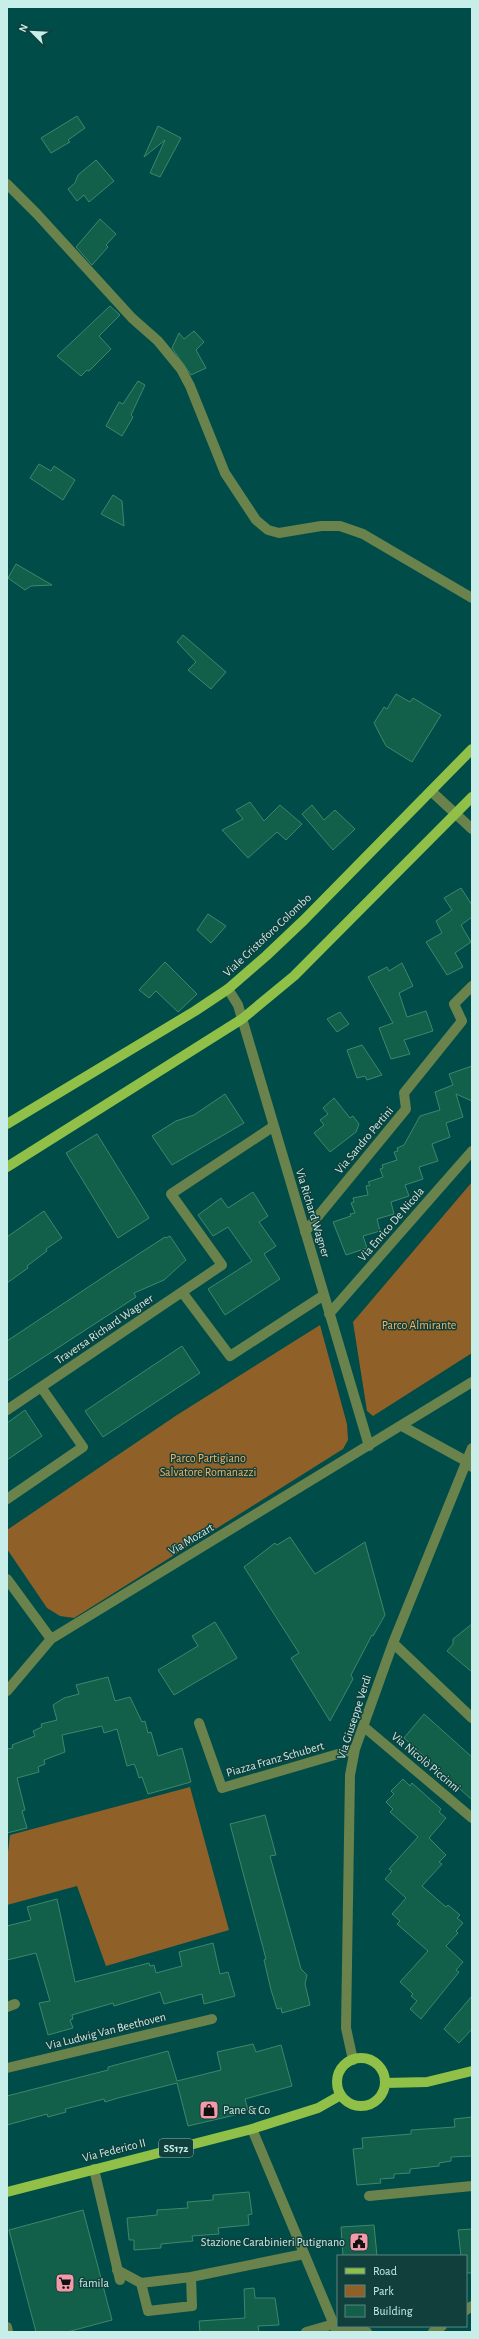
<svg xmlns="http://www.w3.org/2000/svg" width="479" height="2339" font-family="'Alegreya Sans',sans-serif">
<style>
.green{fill:#8f6129}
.building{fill:#126049;stroke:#3f866d}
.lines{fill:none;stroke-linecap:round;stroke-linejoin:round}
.minor{stroke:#6a824b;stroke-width:10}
.major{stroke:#90c047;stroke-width:10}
.labels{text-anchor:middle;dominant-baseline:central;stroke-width:3;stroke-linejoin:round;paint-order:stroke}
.shield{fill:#113f3b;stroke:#90bab5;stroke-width:1}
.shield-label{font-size:11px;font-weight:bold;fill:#c7eee9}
.street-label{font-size:12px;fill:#c7eee9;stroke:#113f3b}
.park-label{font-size:12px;fill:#f8b363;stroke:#113f3b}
.poi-label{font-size:12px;fill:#c7eee9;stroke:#113f3b;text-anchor:start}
</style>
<rect width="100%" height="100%" fill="#004c48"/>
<path class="green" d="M472,1182V1353L373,1416L367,1411L353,1322Z
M320,1325L347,1424L348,1440L343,1449L74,1618L60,1616L47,1608L7,1549V1530L177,1415Z
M190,1787L229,1930L106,1966L77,1886L7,1905V1861L10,1835Z"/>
<path class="building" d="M77,116L85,128L68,140L70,142L51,153L41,138Z
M158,126L181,138L160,177L150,173L165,140L144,157Z
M96,160L114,181L89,202L84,195L77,201L68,189L75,183L78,175Z
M100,219L116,234L106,245L108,247L92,265L76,247Z
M110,306L120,315L99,336L111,349L89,371L87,370L81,376L57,356Z
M194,331L204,342L196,350L206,368L191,375L172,348L179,333L184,339Z
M138,381L145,385L131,415L133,417L122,436L106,426L119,402L123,404Z
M39,464L51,471L54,466L75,480L63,500L30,478Z
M113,495L122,501L124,526L101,514Z
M16,564L52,585L31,586L25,590L8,578Z
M183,635L226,672L211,689L188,670L196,662L177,642Z
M396,694L410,702L413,698L441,715L412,762L386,746L374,723L384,707L387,709Z
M250,802L264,821L280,805L302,824L286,840L277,832L248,858L222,830L243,819L236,810Z
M312,805L324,820L335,810L355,829L333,850L302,814Z
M461,888L472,905V917L461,925L471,942L455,953L463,967L447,975L426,942L442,933L436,921L452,910L444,898Z
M208,914L226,926L211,943L197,930Z
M165,962L197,994L178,1012L156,991L149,998L139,990Z
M402,963L413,986L399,993L407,1017L426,1011L433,1031L404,1040L410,1054L391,1059L379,1028L393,1023L368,977L387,967L389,971Z
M340,1012L349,1024L337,1032L327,1019Z
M362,1045L382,1075L367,1080L365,1076L357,1078L347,1050Z
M472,1066V1101L456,1094L463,1117L446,1123L450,1137L432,1144L438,1161L419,1167L423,1179L405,1185L409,1196L391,1202L394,1214L377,1219L380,1231L363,1236L367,1248L346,1255L333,1222L351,1216L350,1214L355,1213L351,1203L354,1202L353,1198L368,1195L366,1186L370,1185L368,1182L383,1177L380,1169L383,1168L382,1165L397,1160L394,1152L398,1151L397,1148L404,1145L420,1116L440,1110L435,1092L453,1085L449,1074Z
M225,1094L244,1123L172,1165L152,1136L176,1121L194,1115Z
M334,1098L350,1118L353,1116L359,1124L356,1132L330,1152L314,1133L324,1125L320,1120L328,1114L323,1108Z
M97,1134L149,1218L118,1238L66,1153Z
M253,1192L268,1216L259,1222L276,1246L264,1254L280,1279L225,1315L208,1289L252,1261L228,1227L213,1236L198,1215L221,1198L228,1208Z
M44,1211L62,1238L46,1249L47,1251L27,1266L28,1268L7,1283V1237Z
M170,1236L186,1260L164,1280L134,1293L136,1297L7,1381V1341L117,1268L165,1237L166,1238Z
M182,1346L200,1373L103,1437L85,1411Z
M25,1410L42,1436L7,1460V1423Z
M290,1537L315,1574L365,1542L385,1615L373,1636L372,1635L351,1675L353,1679L330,1721L291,1658L299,1653L244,1567L275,1543L277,1545Z
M215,1622L237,1658L174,1695L158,1670L198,1646L192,1636Z
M472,1624V1672L447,1651L453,1644V1639Z
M108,1677L115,1701L130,1697L142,1722L145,1721L148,1733L151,1732L158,1756L182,1748L191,1782L148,1794L142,1777L139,1778L136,1768L134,1764L127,1766L117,1729L104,1733L102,1726L62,1735L65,1752L44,1760L45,1764L38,1767L39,1772L17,1778L25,1810L22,1811L27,1828L7,1833V1749L13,1748L12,1745L35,1736L33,1731L42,1727L41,1724L57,1720L53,1705L64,1698L79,1694L76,1685Z
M424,1714L472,1757V1800L404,1738Z
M403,1779L410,1786L412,1783L441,1809L439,1812L446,1818L429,1838L446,1855L439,1862L442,1864L422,1886L446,1907L448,1905L460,1915L457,1918L463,1923L456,1931L458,1933L446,1946L463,1962L456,1970L459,1972L421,2019L410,2009L417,2001L411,1996L413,1994L400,1982L428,1951L397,1924L400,1921L392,1914L406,1898L385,1879L392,1871L389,1869L418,1837L390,1812L393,1809L386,1802L394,1794L391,1791Z
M265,1815L276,1855L270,1856L301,1969L307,1975L305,1984L310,2005L282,2013L281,2008L277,2009L271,1990L264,1960L266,1959L230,1824Z
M57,1899L75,1982L149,1963L150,1966L154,1965L156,1973L182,1966L179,1952L213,1943L220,1974L228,1972L235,1996L204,2004L202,1994L164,2004L160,1992L114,2006L113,2003L72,2015L73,2019L70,2020L73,2028L48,2035L39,2003L50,2001L36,1953L7,1960V1926L31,1920L27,1907Z
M472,1996V2029L459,2043L444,2029Z
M253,2044L256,2052L281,2045L292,2086L245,2099L248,2110L235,2115L188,2126L177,2083L118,2098L105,2102L104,2099L65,2109L66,2112L48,2117L47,2114L7,2125V2096L108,2070V2067L168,2051L177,2081L221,2070L217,2052Z
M472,2117V2156L451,2157V2161L439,2163V2166L410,2169V2173L394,2174V2178L380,2179L381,2183L357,2185L353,2149L363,2148L362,2138L411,2134V2130L455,2127L454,2119Z
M249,2192L252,2214L248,2215L249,2225L218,2228L219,2234L192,2236L193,2241L161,2244V2248L134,2250V2240H129L127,2218L157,2215V2210L188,2208L187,2202L213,2200V2195Z
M83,2210L112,2320L67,2332H36L9,2230Z
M374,2225L377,2256H343L341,2227Z
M472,2229V2273H466V2256H461L458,2230Z
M254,2288L255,2298H275L279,2325L258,2326L259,2332H200L199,2321L245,2318L244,2289Z"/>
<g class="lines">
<path class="minor" d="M7,184L37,214L132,318L158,341L181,369L190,386L225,473L256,520L268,530L279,533L321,526H340L363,534L472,598
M431,791L472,829
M228,989L238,1005L369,1446
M305,1232L406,1109L404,1093L462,1021L454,1004L472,986
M182,1292L230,1356L324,1295
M329,1314L472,1151
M7,1410L222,1265L171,1194L274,1126
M402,1426L466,1461L472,1467
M7,1499L83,1447L41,1387
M7,1579L51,1639
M393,1643L472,1718
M7,1691L51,1639L472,1382
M199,1723L222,1788L355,1749
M363,1726L472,1818
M7,2007L15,2004
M353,2060L346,2028L350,1775L355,1749L393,1643L472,1448
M7,2068L212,2019
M252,2129L337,2332
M94,2169L120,2280
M369,2196L472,2186
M117,2270L141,2283
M141,2283L191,2277L304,2254
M141,2283L148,2311L192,2306L191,2277
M466,2310L472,2306
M342,2326L367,2332
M7,2327L8,2332
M306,2332L334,2324L338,2325
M433,2332L442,2326"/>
<path class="major" d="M7,1124L195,1011L228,989L266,956L304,920L472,749
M7,1167L242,1019L294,976L472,797
M337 2082a24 24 0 1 1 48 0a24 24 0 1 1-48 0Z
M385,2083L427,2082L472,2071
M7,2192L252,2129L318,2108L341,2095"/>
</g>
<defs>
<symbol id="shop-square" viewBox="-11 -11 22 22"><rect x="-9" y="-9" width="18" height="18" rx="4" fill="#f39aaa" stroke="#113f3b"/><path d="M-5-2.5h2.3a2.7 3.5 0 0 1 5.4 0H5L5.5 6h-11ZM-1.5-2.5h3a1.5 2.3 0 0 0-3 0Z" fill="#111"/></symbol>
<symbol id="civic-square" viewBox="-11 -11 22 22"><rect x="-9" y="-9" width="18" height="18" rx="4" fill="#f39aaa" stroke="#113f3b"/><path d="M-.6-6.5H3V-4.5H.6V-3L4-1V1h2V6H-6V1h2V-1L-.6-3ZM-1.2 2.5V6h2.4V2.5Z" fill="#111"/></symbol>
<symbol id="supermarket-square" viewBox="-11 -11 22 22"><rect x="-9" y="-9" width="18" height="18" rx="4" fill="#f39aaa" stroke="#113f3b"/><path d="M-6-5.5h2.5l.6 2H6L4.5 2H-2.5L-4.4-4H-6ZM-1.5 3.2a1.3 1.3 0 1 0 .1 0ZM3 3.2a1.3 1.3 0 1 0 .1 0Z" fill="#111"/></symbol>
</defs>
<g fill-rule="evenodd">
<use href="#shop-square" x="198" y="2099" width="22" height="22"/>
<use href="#civic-square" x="348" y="2231" width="22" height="22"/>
<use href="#supermarket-square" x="54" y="2272" width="22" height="22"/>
</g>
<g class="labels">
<rect class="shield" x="159" y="2139" width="34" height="18" rx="3"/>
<g class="shield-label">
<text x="176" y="2148">SS172</text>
</g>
<g class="street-label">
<text transform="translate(267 935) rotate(-43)">Viale Cristoforo Colombo</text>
<text transform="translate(364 1140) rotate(-50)">Via Sandro Pertini</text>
<text transform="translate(313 1213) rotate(73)">Via Richard Wagner</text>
<text transform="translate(391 1224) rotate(-49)">Via Enrico De Nicola</text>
<text transform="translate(104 1329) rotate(-34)">Traversa Richard Wagner</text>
<text transform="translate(191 1539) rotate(-31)">Via Mozart</text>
<text transform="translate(354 1717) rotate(-72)">Via Giuseppe Verdi</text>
<text transform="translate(275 1759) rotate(-16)">Piazza Franz Schubert</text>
<text transform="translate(426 1762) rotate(40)">Via Nicolò Piccinni</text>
<text transform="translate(106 2031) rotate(-14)">Via Ludwig Van Beethoven</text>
<text transform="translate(114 2150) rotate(-14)">Via Federico II</text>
</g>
<g class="park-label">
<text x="419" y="1325">Parco Almirante</text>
<text x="208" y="1458">Parco Partigiano<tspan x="208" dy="14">Salvatore Romanazzi</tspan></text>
</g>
<g class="poi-label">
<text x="223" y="2110">Pane &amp; Co</text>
<text x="345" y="2242" text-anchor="end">Stazione Carabinieri Putignano</text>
<text x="79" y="2283">famila</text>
</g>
</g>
<rect width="479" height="2339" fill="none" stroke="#c7eee9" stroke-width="16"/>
<rect x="337" y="2255" width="130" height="72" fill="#113f3b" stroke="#5a8581"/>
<rect x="345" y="2268" width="20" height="6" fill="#90c047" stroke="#5a8581"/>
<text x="373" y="2275" font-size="12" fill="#c7eee9">Road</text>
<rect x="345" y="2285" width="20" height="12" fill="#8f6129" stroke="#5a8581"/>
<text x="373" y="2295" font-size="12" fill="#c7eee9">Park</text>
<rect x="345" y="2305" width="20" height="12" fill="#126049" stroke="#5a8581"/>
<text x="373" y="2315" font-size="12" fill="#c7eee9">Building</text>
<g transform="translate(32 32) rotate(294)" stroke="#113f3b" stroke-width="3" paint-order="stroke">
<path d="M0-3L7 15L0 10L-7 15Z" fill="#c7eee9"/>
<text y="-6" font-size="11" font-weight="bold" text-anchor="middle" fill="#c7eee9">N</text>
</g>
</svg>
